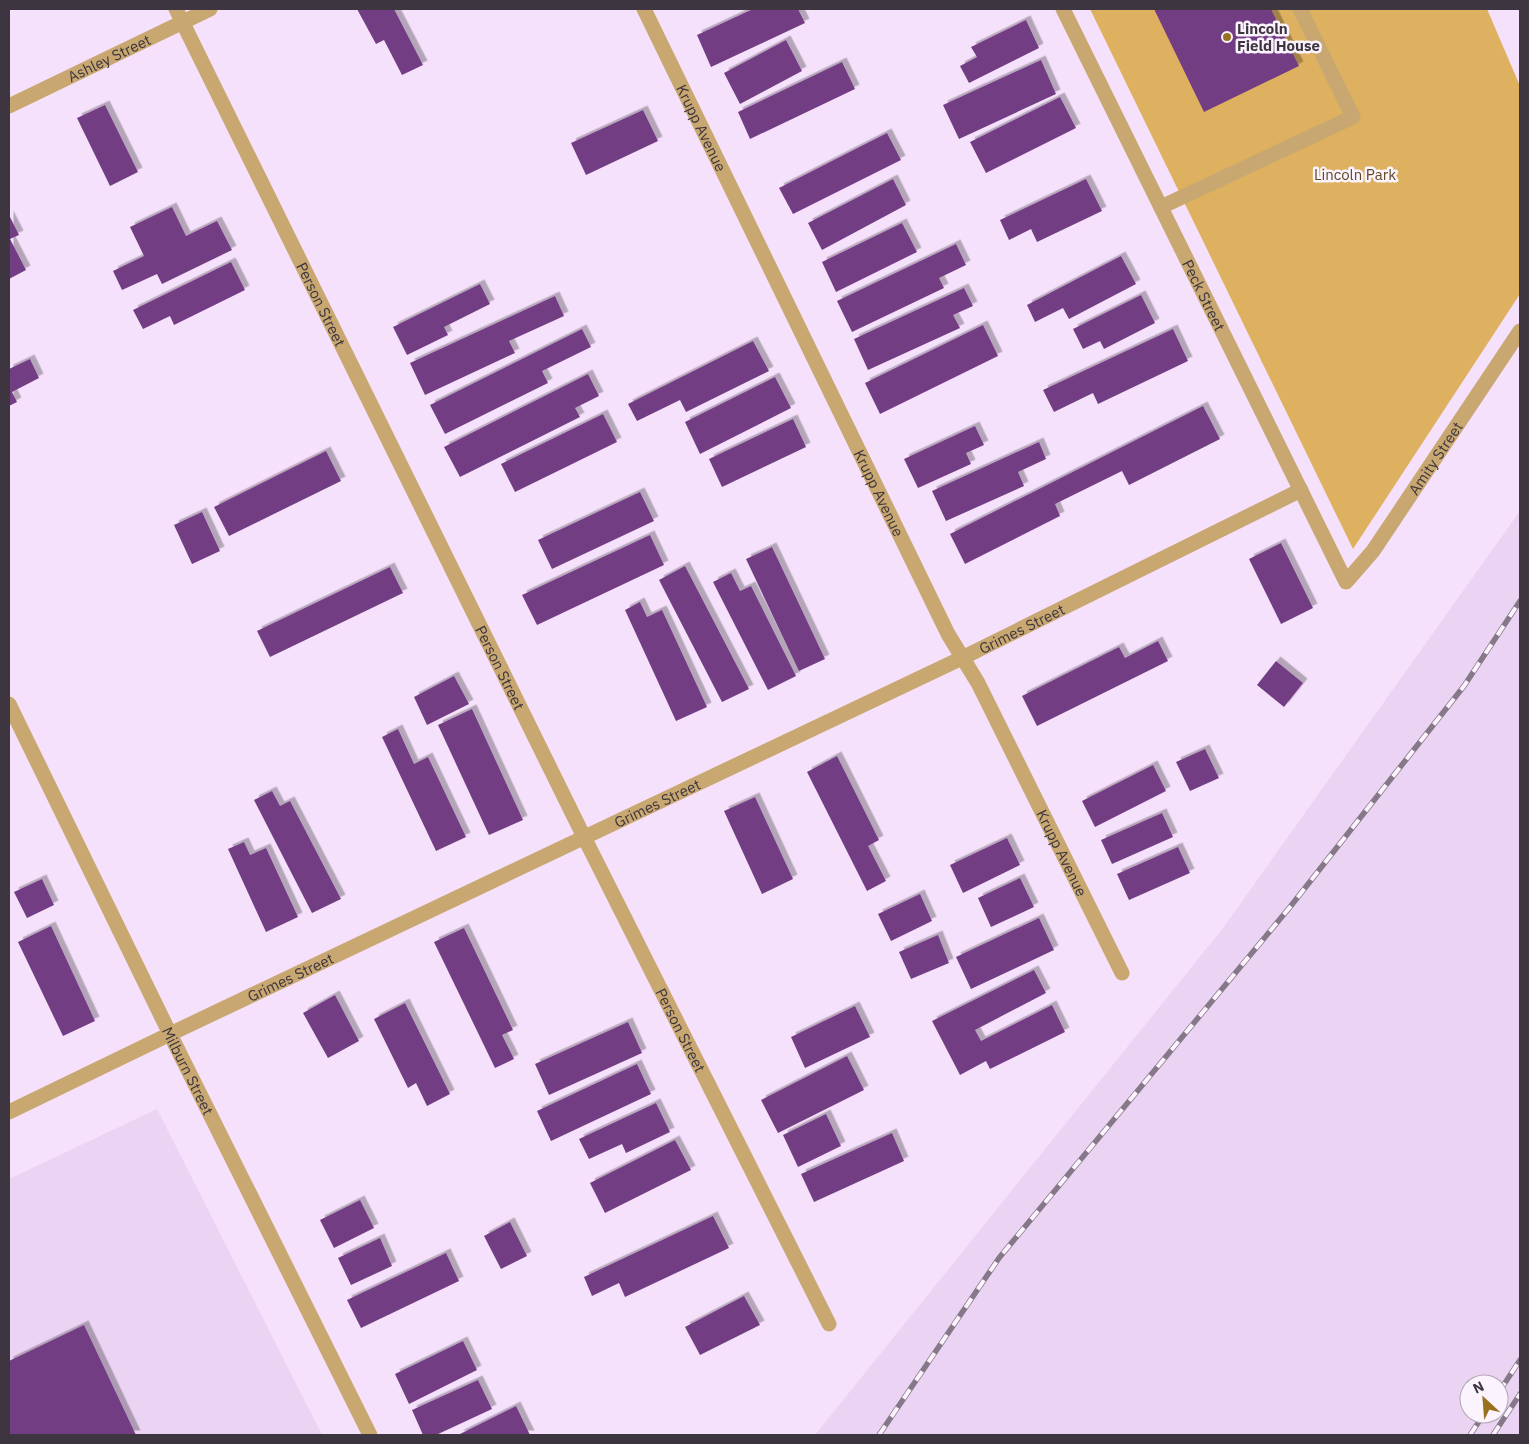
<svg xmlns="http://www.w3.org/2000/svg" width="1529" height="1444" font-family="'IBM Plex Sans',sans-serif">
<style>
.built{fill:#ebd3f3;fill-rule:evenodd}
.green{fill:#deb161}
.building{fill:#733e83;filter:url(#shadow)}
.lines{fill:none;stroke-linecap:round;stroke-linejoin:round}
.minor{stroke:#c8a770;stroke-width:15}
.rail-casing{stroke:#857888;stroke-width:5.5}
.rail{stroke:#fbf3fe;stroke-width:4;stroke-dasharray:11;stroke-linecap:butt}
.poi-dot{fill:#99701d;stroke:#fbf3fe;stroke-width:2}
.labels{text-anchor:middle;dominant-baseline:central;stroke-width:5;stroke-linejoin:round;paint-order:stroke}
.poi-label{font-size:15px;font-weight:bold;fill:#3d353f;stroke:#fbf3fe;text-anchor:start}
.street-label{font-size:15px;fill:#3d353f;stroke:#fbf3fe}
.park-label{font-size:15px;fill:#5f4a25;stroke:#fbf3fe}
</style>
<defs>
<filter id="shadow"><feDropShadow dx="4.5" dy="-4.5" stdDeviation="0" flood-color="#0004"/></filter>
</defs>
<rect width="100%" height="100%" fill="#f5e1fb"/>
<path class="built" d="M1520,511V1435H815L1223,928ZM1469,1384H1499V1414H1469Z
M157,1109L322,1435H9V1179Z"/>
<path class="green" d="M1090,9H1487L1520,86V294L1353,549Z"/>
<path class="building" d="M357,9H394L423,65L402,75L384,40L376,44Z
M753,9H798L805,23L711,67L697,35Z
M1154,9H1271L1299,66L1204,112Z
M1026,20L1039,48L969,83L960,66L977,57L971,47Z
M786,40L802,71L740,104L724,73Z
M1041,60L1056,94L959,139L943,105Z
M842,62L855,89L750,139L738,112Z
M1060,97L1076,128L986,173L970,142Z
M105,105L138,172L110,186L77,118Z
M643,110L658,141L586,175L571,143Z
M887,133L901,160L793,214L779,188Z
M893,179L906,205L822,250L808,223Z
M1086,179L1102,211L1037,242L1031,229L1009,240L1000,220Z
M172,207L186,236L217,221L232,250L162,284L157,274L122,290L113,271L144,256L130,227Z
M9,215L19,235L10,239L26,270L9,279Z
M902,223L917,252L836,292L822,262Z
M956,244L966,265L939,278L944,288L852,332L837,301Z
M1121,256L1136,284L1069,319L1063,308L1035,322L1027,305Z
M231,262L245,290L174,325L170,316L143,329L133,310Z
M480,284L490,304L444,327L448,335L407,355L393,327Z
M964,288L973,306L953,315L960,328L868,370L854,339Z
M1141,295L1155,323L1104,349L1100,341L1083,349L1073,329Z
M555,296L564,316L509,341L515,353L425,395L410,363Z
M983,325L998,356L880,414L865,383Z
M582,329L591,347L542,371L548,383L445,434L430,405Z
M1173,329L1188,361L1098,404L1093,393L1054,412L1043,390Z
M753,341L769,371L686,412L680,400L637,421L628,404Z
M30,359L39,378L12,392L17,402L9,406V369Z
M588,374L599,396L575,408L580,417L460,477L444,447Z
M775,377L791,408L700,454L685,422Z
M1203,406L1220,439L1129,485L1122,471L1055,504L1060,516L965,564L950,534Z
M603,414L617,442L515,492L501,464Z
M793,419L806,447L722,487L709,459Z
M975,426L984,445L966,453L971,464L918,488L904,459Z
M1039,442L1046,459L1018,472L1024,486L946,521L932,491Z
M326,451L341,481L229,536L214,507Z
M640,492L654,521L552,569L538,540Z
M202,512L220,551L192,564L174,525Z
M650,535L664,565L537,625L522,595Z
M1281,543L1313,608L1281,624L1249,559Z
M772,547L825,659L799,671L746,559Z
M685,566L749,689L722,702L659,580Z
M390,567L403,593L270,657L257,631Z
M731,573L740,591L751,586L796,676L768,690L713,582Z
M640,602L647,617L662,610L707,707L676,721L625,610Z
M1158,641L1168,661L1037,726L1022,696L1119,647L1125,658Z
M1276,661L1303,683L1284,707L1257,685Z
M454,676L469,704L427,725L414,697Z
M472,709L523,820L489,835L438,725Z
M398,729L414,764L428,757L466,837L436,851L382,737Z
M1205,749L1219,778L1190,791L1176,762Z
M837,756L879,840L868,846L886,881L867,891L807,772Z
M1153,765L1166,791L1095,827L1082,801Z
M272,791L280,806L290,801L341,899L312,913L254,800Z
M755,797L793,879L762,894L724,811Z
M1162,813L1173,837L1112,864L1101,840Z
M1007,838L1020,865L963,893L950,865Z
M244,842L250,855L266,848L298,917L266,932L228,849Z
M1178,847L1190,873L1129,900L1117,874Z
M1020,878L1034,907L991,927L978,898Z
M42,879L54,905L27,918L14,892Z
M920,894L932,921L891,941L878,914Z
M1039,918L1054,950L971,989L956,957Z
M51,926L95,1021L63,1036L18,942Z
M464,928L513,1030L502,1035L514,1059L495,1068L434,942Z
M938,935L949,963L911,979L899,952Z
M1034,970L1046,993L975,1030L981,1041L1052,1005L1065,1032L990,1069L986,1061L960,1075L932,1021Z
M335,995L359,1041L328,1058L303,1013Z
M405,1003L450,1094L427,1106L416,1083L408,1088L374,1019Z
M855,1006L870,1037L805,1068L791,1037Z
M628,1022L642,1053L549,1095L535,1064Z
M847,1056L864,1090L778,1133L761,1100Z
M637,1064L651,1094L551,1141L537,1111Z
M656,1103L670,1132L626,1153L622,1144L589,1159L579,1139Z
M826,1114L841,1146L798,1167L783,1135Z
M892,1133L904,1161L814,1202L801,1174Z
M675,1140L691,1170L605,1213L590,1183Z
M360,1200L374,1228L334,1248L320,1220Z
M713,1216L729,1248L625,1297L619,1283L592,1296L584,1277Z
M510,1222L527,1256L501,1269L484,1236Z
M380,1238L392,1266L351,1285L338,1258Z
M446,1253L459,1281L361,1328L347,1300Z
M744,1296L760,1325L700,1355L685,1327Z
M84,1325L136,1435H9V1361Z
M463,1341L477,1370L409,1404L395,1374Z
M478,1380L492,1409L436,1435H423L412,1410Z
M516,1406L530,1435H458Z"/>
<g class="lines">
<g class="minor">
<path id="s1" d="M176,9L584,837L829,1324"/>
<path id="s2" d="M644,9L948,634L978,683L1122,973"/>
<path id="s3" d="M1063,9L1346,582L1373,551L1520,331"/>
<path id="s4" d="M9,106L210,9"/>
<path d="M1161,207L1353,117L1300,9"/>
<path id="s5" d="M9,704L170,1034L370,1435"/>
<path id="s6" d="M9,1112L170,1034L962,658L1301,490"/>
</g>
<defs>
<path id="rail" d="M1499,1392L1520,1360
M879,1435L999,1258L1290,907L1464,686L1520,601
M1470,1435L1484,1414
M1493,1435L1520,1394"/>
</defs>
<use href="#rail" class="rail-casing"/>
<use href="#rail" class="rail"/>
</g>
<circle class="poi-dot" cx="1227" cy="37" r="5"/>
<g class="labels">
<g class="poi-label">
<text x="1237" y="28">Lincoln<tspan x="1237" dy="17">Field House</tspan></text>
</g>
<g class="street-label">
<text stroke="none"><textPath href="#s4" startOffset="111">Ashley Street</textPath></text>
<text stroke="none"><textPath href="#s2" startOffset="132">Krupp Avenue</textPath></text>
<text stroke="none"><textPath href="#s3" startOffset="319">Peck Street</textPath></text>
<text stroke="none"><textPath href="#s1" startOffset="329">Person Street</textPath></text>
<text stroke="none"><textPath href="#s3" startOffset="792">Amity Street</textPath></text>
<text stroke="none"><textPath href="#s2" startOffset="538">Krupp Avenue</textPath></text>
<text stroke="none"><textPath href="#s6" startOffset="1122">Grimes Street</textPath></text>
<text stroke="none"><textPath href="#s1" startOffset="734">Person Street</textPath></text>
<text stroke="none"><textPath href="#s6" startOffset="718">Grimes Street</textPath></text>
<text stroke="none"><textPath href="#s2" startOffset="942">Krupp Avenue</textPath></text>
<text stroke="none"><textPath href="#s6" startOffset="312">Grimes Street</textPath></text>
<text stroke="none"><textPath href="#s1" startOffset="1139">Person Street</textPath></text>
<text stroke="none"><textPath href="#s5" startOffset="408">Milburn Street</textPath></text>
</g>
<g class="park-label">
<text x="1355" y="174">Lincoln Park</text>
</g>
</g>
<rect width="1529" height="1444" fill="none" stroke="#3d353f" stroke-width="20"/>
<g transform="translate(1484 1399) rotate(334)"><circle r="24" fill="#fbf3fe" stroke="#afa7b2"/>
<path d="M0-4L9 19L0 12L-9 19Z" fill="#99701d"/>
<text y="-8" font-size="14" font-weight="bold" text-anchor="middle" fill="#3d353f">N</text>
</g>
</svg>
